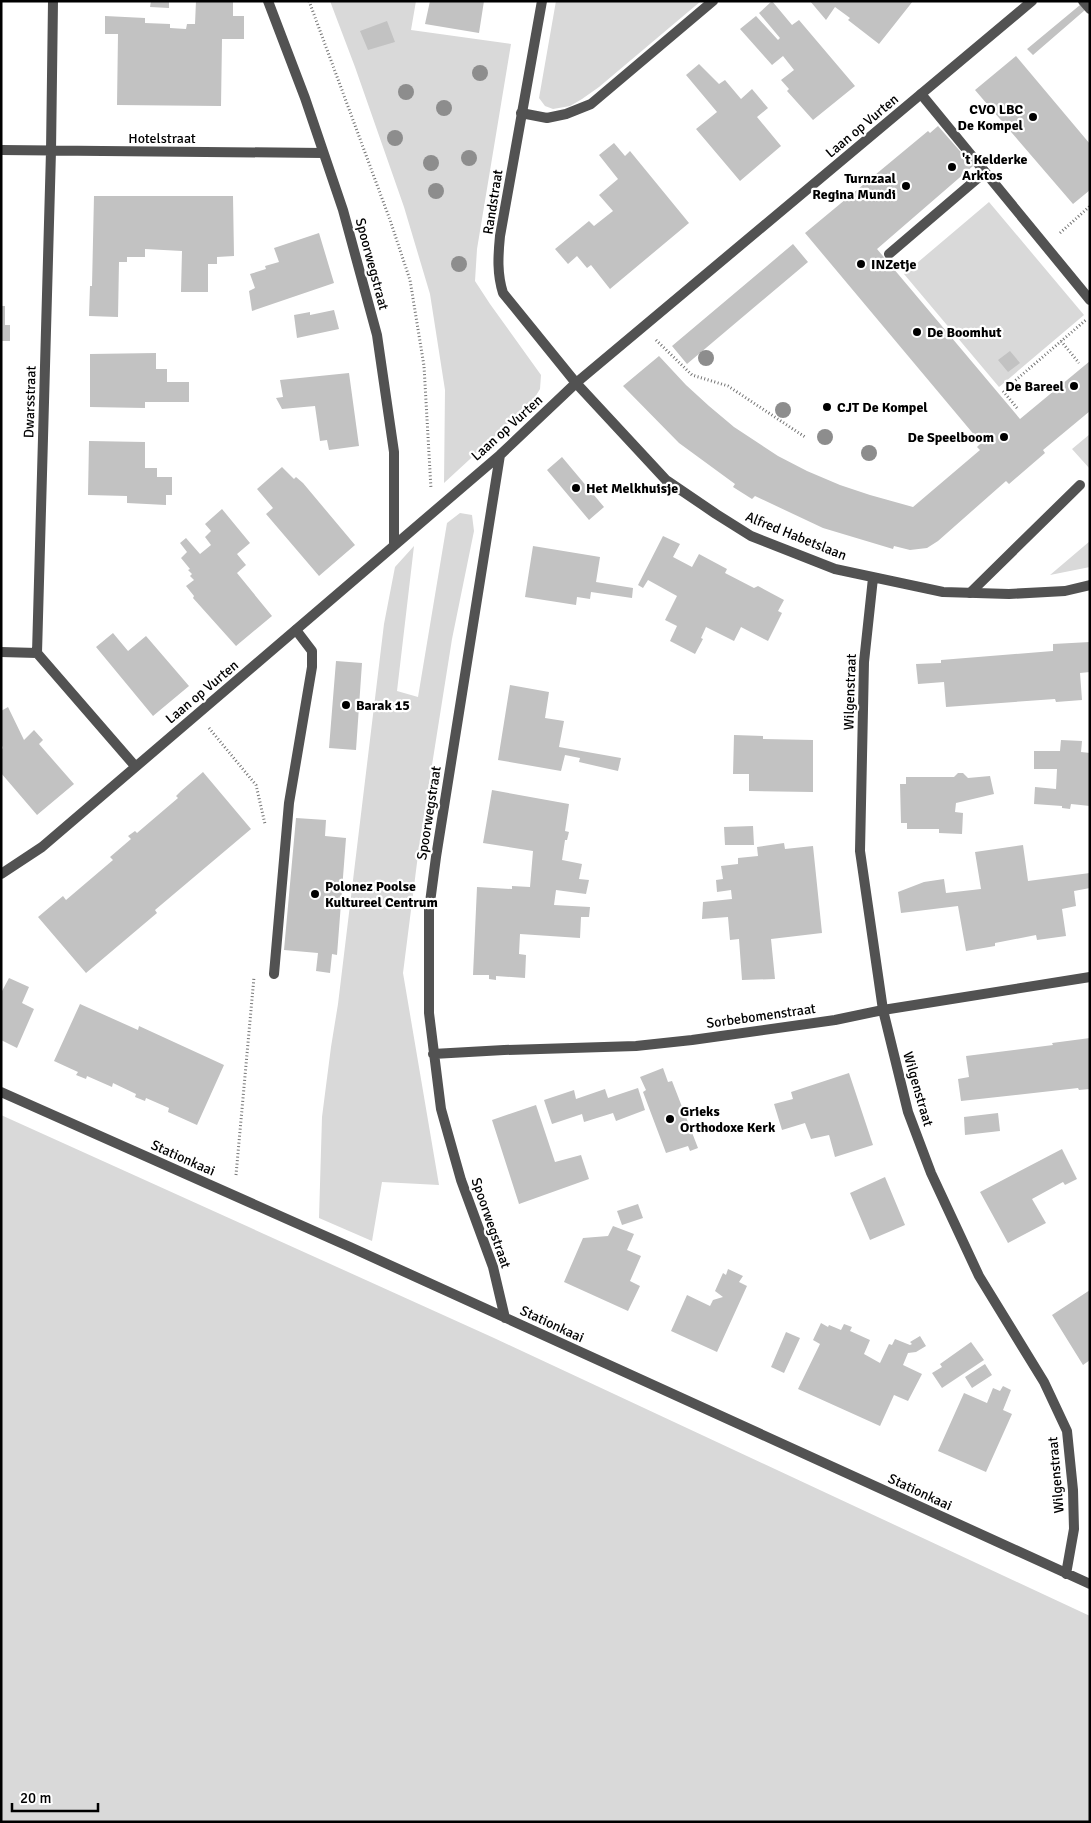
<svg xmlns="http://www.w3.org/2000/svg" width="1091" height="1823" font-family="Signika,sans-serif">
<style>
.green{fill:#d9d9d9}
.building{fill:#c2c2c2}
.lines{fill:none;stroke-linecap:round;stroke-linejoin:round}
.path{stroke:#747474;stroke-width:3;stroke-dasharray:1 2.5;stroke-linecap:butt}
.service{stroke:#525252;stroke-width:10}
.minor{stroke:#525252;stroke-width:10}
.tree{fill:#8d8d8d}
.poi-dot{fill:#000;stroke:#fff;stroke-width:2}
.labels{text-anchor:middle;dominant-baseline:central;stroke-width:4.5;stroke-linejoin:round;paint-order:stroke}
.poi-label{font-size:14px;font-weight:bold;fill:#000;stroke:#fff;text-anchor:start}
.street-label{font-size:14px;fill:#000;stroke:#fff}
</style>
<rect width="100%" height="100%" fill="#fff"/>
<path class="green" d="M330,1H416L411,30L511,44L477,249L475,281L490,304L541,375L540,389L532,402L444,483L445,390L430,294L404,207L355,67Z
M556,1H701L599,87L582,99L570,106L553,109L545,106L539,98Z
M989,202L1084,315L999,387L904,274Z
M1090,434V469L1072,449Z
M460,513L472,515L474,531L452,639L419,847L403,973L439,1185L382,1182L372,1241L319,1218L322,1117L331,1047L338,1004L384,624L395,567L414,546L397,691L418,697L447,523Z
M1090,541V567L1050,575Z
M1,1115L494,1338L1090,1616V1822H1Z"/>
<path class="building" d="M151,1H169V8L150,7Z
M196,1H233V16H244V39H222L221,106L117,105L118,34H105V16L145,18V23L170,24V28L186,29L187,24H195Z
M430,1H484L479,33L425,24Z
M772,1L792,25L799,20L855,86L813,120L787,91L789,89L781,80L794,70L783,56L772,65L740,29L756,16L778,40L780,38L759,13Z
M810,1H913L879,44L848,20L850,18L835,7L826,20Z
M1080,5L1085,10L1033,55L1027,49Z
M387,21L395,42L368,50L360,31Z
M1016,56L1090,144V190L1073,204L975,90Z
M699,64L719,84L725,80L741,99L752,89L768,108L757,117L781,146L740,181L696,129L717,112L686,75Z
M938,126L973,166L877,249L1020,419L1090,361V411L1043,450L1045,453L1009,484L1006,481L938,541L927,548L910,550L894,546L893,549L823,528L755,496L752,499L733,487L735,484L679,443L623,386L659,356L686,385L709,406L734,427L778,456L807,471L840,485L870,495L913,507L980,450L977,447L981,443L805,233L928,131L930,133Z
M614,143L625,156L630,151L689,223L610,289L591,265L587,268L577,256L568,264L555,249L589,221L594,226L613,211L599,195L618,179L599,155Z
M94,196H233L234,256L217,257V264H208V292H181L182,251L145,249V257H127V262H119L118,317L89,316L90,286H92Z
M319,233L334,283L252,311L249,291L255,288L250,274L266,269L265,266L279,262L274,248Z
M793,244L808,262L687,364L672,346Z
M1,306H5V325H10V341H1Z
M334,310L339,329L297,338L294,315L310,312V315Z
M1010,351L1020,363L1008,372L998,360Z
M156,353V369H167V382H189V402H145V408L90,407V354Z
M349,373L359,446L329,450L327,440L320,441L315,406L282,409L276,398L283,397L280,380Z
M89,441L145,442V468H157V477H172V495H166V505L127,503V496L88,495Z
M562,457L604,507L589,520L547,470Z
M282,467L294,479L296,477L303,483L355,545L319,576L266,514L273,508L257,489Z
M222,509L250,543L237,554L246,565L237,573L272,616L236,646L193,598L194,596L186,586L194,580L190,576L192,574L188,570L190,569L181,558L187,552L180,543L186,538L200,554L211,545L205,537L211,531L205,524Z
M663,536L680,544L673,557L692,567L699,554L727,569L725,573L754,588L758,586L784,600L778,611L782,613L768,641L741,627L734,641L706,627L701,638L703,639L695,654L670,641L677,626L665,620L677,596L648,580L643,588L638,585Z
M533,546L600,557L596,582L633,588L632,598L591,592L590,599L577,597L576,605L525,597Z
M113,633L128,651L146,636L189,686L153,716L96,647Z
M1090,642V672L1080,673L1082,700L1056,702L1055,699L946,707L944,682L918,684L916,664L941,663V660L1053,651V644Z
M336,661L362,663L356,750L329,748Z
M510,685L549,692L545,718L564,721L559,747L621,758L618,771L579,762L580,758L565,755L561,771L498,760Z
M8,707L24,740L34,730L43,740L39,744L74,784L37,815L1,773V750L3,748L1,743V711Z
M734,735L763,736V739L813,740V792L749,791V774H733Z
M1061,740L1082,741L1081,752L1090,753V806L1071,804L1070,809L1062,808V806L1034,804L1035,787L1056,789L1057,769H1034V751H1060Z
M203,772L251,829L155,910L157,913L86,973L38,917L63,896L66,900L113,860L110,857L131,839L128,836L135,831L137,833L178,798L176,796L181,791Z
M958,773H963L968,778L990,776L994,794L956,803L955,812L963,813L962,834L939,833V829H907V823H901L900,784H906V777H954Z
M492,790L569,804L565,831L569,832L567,840H565L562,860L582,864L579,879L589,880L586,894L556,890L554,905L590,907L589,917H581L580,938L520,934L519,954L526,955L525,978L496,976V980L489,979V975H473L477,887L512,889V886L530,887L533,851L483,843Z
M296,818L326,820L325,836L346,838L337,955L332,954L330,973L316,971L318,953L284,950Z
M753,826L754,845H725L724,827Z
M784,843L785,849L813,846L822,933L771,939L775,979L742,980L739,939L730,940L728,917L702,919L703,902L732,899L731,890L717,892L716,880L723,879L721,866L738,864V858L758,856L757,847Z
M1023,845L1028,881L1090,873V888L1074,891L1076,906L1062,909L1066,936L1037,940L1036,935L995,943V946L966,951L958,906L901,913L898,892L924,882L944,879L946,893L981,889L975,852Z
M9,978L29,987L22,1003L34,1009L17,1048L1,1040V993Z
M80,1004L138,1030L139,1026L224,1065L197,1125L168,1112L169,1108L146,1098L145,1101L135,1097L136,1094L113,1083L112,1087L87,1076L86,1079L76,1075L78,1072L54,1061Z
M1090,1038V1089L1079,1090L1078,1088L961,1101L958,1079L969,1077L966,1056L1053,1045L1052,1043Z
M663,1068L668,1082L672,1081L698,1148L690,1151L688,1146L666,1153L643,1092L646,1090L640,1077Z
M849,1073L873,1145L835,1157L829,1135L811,1139L805,1123L782,1130L774,1104L793,1099L791,1092Z
M638,1088L645,1110L616,1121L613,1113L584,1122L582,1114L552,1124L544,1100L574,1090L576,1099L605,1089L608,1098Z
M536,1105L555,1162L581,1155L589,1179L519,1204L492,1120Z
M998,1113L1000,1131L965,1135L964,1117Z
M1062,1149L1077,1179L1065,1185L1063,1182L1032,1199L1046,1223L1008,1243L980,1192Z
M885,1177L905,1225L870,1240L850,1193Z
M638,1204L643,1218L622,1225L617,1211Z
M613,1226L634,1234L627,1250L641,1256L630,1281L640,1286L628,1311L564,1282L583,1238L608,1236Z
M728,1269L743,1276L739,1282L747,1286L717,1352L671,1331L687,1295L710,1306L713,1300L723,1297L715,1291L723,1273L726,1275Z
M1090,1290V1360L1083,1365L1052,1315Z
M821,1323L828,1327L829,1325L841,1330L844,1324L852,1327L850,1331L870,1340L864,1354L880,1363L889,1344L892,1345L895,1339L910,1345L912,1344L910,1342L920,1336L926,1346L916,1352L908,1353L903,1365L922,1374L908,1401L894,1395L880,1426L798,1389L820,1344L813,1340Z
M786,1332L800,1338L784,1373L771,1367Z
M971,1342L984,1360L942,1388L932,1373L942,1367L940,1364Z
M985,1364L992,1375L972,1388L965,1377Z
M1003,1386L1011,1390L1003,1410L1012,1414L986,1472L938,1451L964,1393L987,1403L993,1388L1000,1391Z"/>
<g class="lines">
<path class="path" d="M309,1L390,220L410,280L424,366L431,489
M1060,233L1090,206
M656,340L692,375L728,386L805,437
M1061,341L1079,363
M1017,408L1003,391L1087,319
M209,728L256,785L265,824
M236,1175L254,977"/>
<path class="service" d="M1083,1L1090,9
M921,94L1090,300
M521,113L547,118L566,114L591,104L713,1
M889,254L985,172
M970,593L1080,485
M274,974L289,803L312,667V651L296,630"/>
<path class="minor" d="M53,1L51,151L37,653L135,766
M268,1L305,98L343,210L377,335L394,452V545
M542,1L500,236C498,256 497,274 503,293L576,383L666,480L716,514L751,536L835,569L943,592L1009,594L1065,591L1090,585
M1,150L323,153
M500,455L436,857L429,910V1013L441,1109L461,1180L493,1267L505,1318
M873,578L864,662L860,851L883,1010L908,1112L931,1173L979,1276L1044,1382L1067,1431L1073,1490L1074,1529L1066,1574
M1,652L37,653
M1,874L42,847L500,455L576,383L1032,1
M433,1054L504,1050L636,1046L692,1040L835,1020L883,1010L1090,977
M1,1092L350,1247L1090,1584"/>
</g>
<g class="tree">
<circle cx="480" cy="73" r="8"/>
<circle cx="406" cy="92" r="8"/>
<circle cx="444" cy="108" r="8"/>
<circle cx="395" cy="138" r="8"/>
<circle cx="469" cy="158" r="8"/>
<circle cx="431" cy="163" r="8"/>
<circle cx="436" cy="191" r="8"/>
<circle cx="459" cy="264" r="8"/>
<circle cx="706" cy="358" r="8"/>
<circle cx="783" cy="410" r="8"/>
<circle cx="825" cy="437" r="8"/>
<circle cx="869" cy="453" r="8"/>
</g>
<g class="poi-dot">
<circle cx="1033" cy="117" r="5"/>
<circle cx="952" cy="167" r="5"/>
<circle cx="906" cy="186" r="5"/>
<circle cx="861" cy="264" r="5"/>
<circle cx="917" cy="332" r="5"/>
<circle cx="1074" cy="386" r="5"/>
<circle cx="827" cy="407" r="5"/>
<circle cx="1004" cy="437" r="5"/>
<circle cx="576" cy="488" r="5"/>
<circle cx="346" cy="705" r="5"/>
<circle cx="315" cy="894" r="5"/>
<circle cx="670" cy="1119" r="5"/>
</g>
<g class="labels">
<g class="poi-label">
<text x="1023" y="109" text-anchor="end">CVO LBC<tspan x="1023" dy="16">De Kompel</tspan></text>
<text x="962" y="159">'t Kelderke<tspan x="962" dy="16">Arktos</tspan></text>
<text x="896" y="178" text-anchor="end">Turnzaal<tspan x="896" dy="16">Regina Mundi</tspan></text>
<text x="871" y="264">INZetje</text>
<text x="927" y="332">De Boomhut</text>
<text x="1064" y="386" text-anchor="end">De Bareel</text>
<text x="837" y="407">CJT De Kompel</text>
<text x="994" y="437" text-anchor="end">De Speelboom</text>
<text x="586" y="488">Het Melkhuisje</text>
<text x="356" y="705">Barak 15</text>
<text x="325" y="886">Polonez Poolse<tspan x="325" dy="16">Kultureel Centrum</tspan></text>
<text x="680" y="1111">Grieks<tspan x="680" dy="16">Orthodoxe Kerk</tspan></text>
</g>
<g class="street-label">
<text transform="translate(862 126) rotate(-40)">Laan op Vurten</text>
<text x="162" y="138">Hotelstraat</text>
<text transform="translate(493 202) rotate(-81)">Randstraat</text>
<text transform="translate(372 264) rotate(75)">Spoorwegstraat</text>
<text transform="translate(30 402) rotate(-88)">Dwarsstraat</text>
<text transform="translate(507 428) rotate(-42)">Laan op Vurten</text>
<text transform="translate(796 536) rotate(22)">Alfred Habetslaan</text>
<text transform="translate(202 692) rotate(-40)">Laan op Vurten</text>
<text transform="translate(850 692) rotate(-88)">Wilgenstraat</text>
<text transform="translate(429 813) rotate(-81)">Spoorwegstraat</text>
<text transform="translate(761 1016) rotate(-8)">Sorbebomenstraat</text>
<text transform="translate(918 1089) rotate(74)">Wilgenstraat</text>
<text transform="translate(183 1158) rotate(24)">Stationkaai</text>
<text transform="translate(491 1223) rotate(71)">Spoorwegstraat</text>
<text transform="translate(552 1324) rotate(25)">Stationkaai</text>
<text transform="translate(1056 1475) rotate(-95)">Wilgenstraat</text>
<text transform="translate(920 1492) rotate(25)">Stationkaai</text>
</g>
</g>
<rect width="1091" height="1823" fill="none" stroke="#000000" stroke-width="5"/>
<path d="M12 1803v8h86v-8" fill="none" stroke="#000000" stroke-width="2.5"/>
<text x="20" y="1803" font-size="15" fill="#000000" stroke="#ffffff" stroke-width="4" paint-order="stroke">20 m</text>
</svg>
